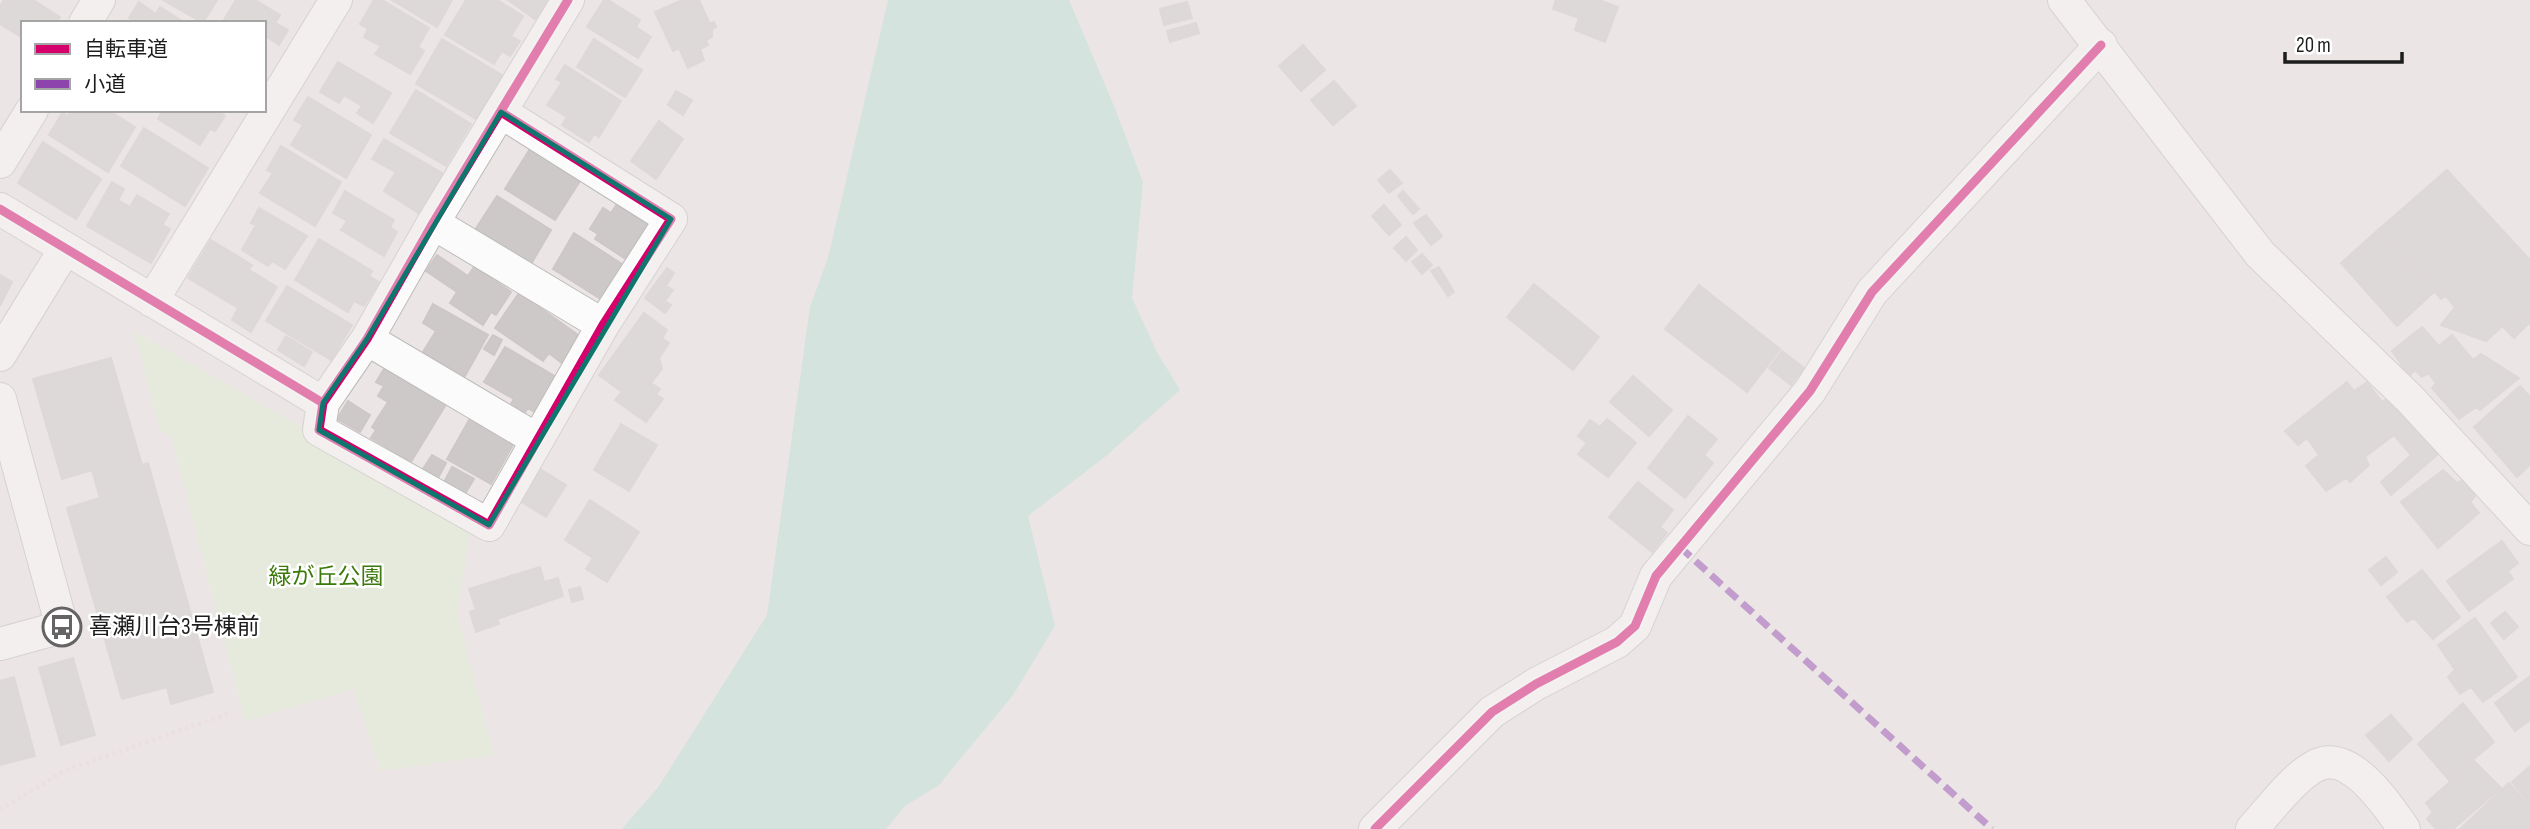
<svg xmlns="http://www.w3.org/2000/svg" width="2530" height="829" font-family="'Sofia Sans Condensed','Noto Sans JP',sans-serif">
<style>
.park{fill:#e1f0d0}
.water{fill:#b8dfd3}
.building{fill:#cdc9c8;stroke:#cec7c7;stroke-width:2}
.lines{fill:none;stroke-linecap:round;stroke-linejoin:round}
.street-casing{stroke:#bdbbba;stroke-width:34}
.path{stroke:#ead8df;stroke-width:4.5;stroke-dasharray:3.5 3.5;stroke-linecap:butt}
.street{stroke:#fcfbfb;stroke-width:32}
.quiet{stroke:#8e44ad;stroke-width:7;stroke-dasharray:14 7;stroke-linecap:butt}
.cycleway-casing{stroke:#fff;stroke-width:13}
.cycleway{stroke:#d6006c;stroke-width:9}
.marked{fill:none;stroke:#0f766e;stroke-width:5;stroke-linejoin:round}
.labels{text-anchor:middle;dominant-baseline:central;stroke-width:5;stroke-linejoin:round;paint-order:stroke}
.park-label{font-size:23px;fill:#3c7a0b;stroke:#fff}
.poi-label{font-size:23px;fill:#1d1d1d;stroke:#fff;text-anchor:start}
</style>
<rect width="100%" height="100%" fill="#ebe6e5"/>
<path class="park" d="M134,331L308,431L470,531L457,614L494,755L380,771L353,689L245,721L171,436L160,431Z"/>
<path class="water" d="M888,0H1069L1114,106L1143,182L1132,298L1157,352L1180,390L1106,456L1028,516L1055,626L1013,695L939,785L905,806L886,829H622L659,786L767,615L810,307L828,258Z"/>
<path class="building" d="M4,0H33L60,17L56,23H23V38L0,24V6Z
M163,0H217L203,23Z
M236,0H255L280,15L275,23L288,30L279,45L267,37L264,40V23H222Z
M374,0H382L429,28L418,47L424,51L410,74L375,54L381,46L364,37L368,29L360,24Z
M392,0H452L437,27Z
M466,0H497L523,16L511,36L520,41L510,56L502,51L494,64L445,35Z
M508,0H548L535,19Z
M604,0H608L640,20L636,27L651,37L638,58L587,27Z
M682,0H699L710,24L714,22L716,27L712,29V37L706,40L708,45L700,49L704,60L688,68L679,48L673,51L655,12Z
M1556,0H1599L1618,7L1605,42L1575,30L1579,18L1553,9Z
M139,2L156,14L160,7L185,23H137L129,18Z
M1187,2L1192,18L1164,25L1160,9Z
M1196,23L1199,33L1170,42L1167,31Z
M442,39L502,75L476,119L416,84Z
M594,39L642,70L625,97L577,67Z
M1303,45L1325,70L1301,91L1279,66Z
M338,62L391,93L373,123L357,113L362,106L344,95L339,103L320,92Z
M565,65L621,101L599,137L594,134L589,142L562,125L567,117L547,105L562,82L556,79Z
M1334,81L1356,106L1333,125L1311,100Z
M416,90L471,124L446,166L390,133Z
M676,91L692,100L683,115L668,105Z
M308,97L371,135L346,178L291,145L303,125L294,120Z
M72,110H108L135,127L108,172L49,135L62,113L68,116Z
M163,110H216L225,116L215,131L210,129L200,145L158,119Z
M659,121L683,139L656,179L631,161Z
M144,128L208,168L185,206L121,166Z
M384,139L444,174L420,214L384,191L396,172L372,159Z
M43,142L101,179L76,219L18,183Z
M281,146L341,182L315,226L260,193L273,173L267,170Z
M530,149L580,181L555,220L505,189Z
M1390,170L1402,183L1389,193L1378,180Z
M2447,170L2530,260V324L2519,311L2486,341L2441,325L2455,307L2446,296L2441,299L2379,229Z
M112,182L124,189L118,200L130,207L137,195L169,214L162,225L170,229L151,263L87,226Z
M345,191L394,220L390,227L397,232L384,256L341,230L347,221L333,213Z
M1403,191L1419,209L1413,214L1398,196Z
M497,196L551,230L531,264L475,230Z
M617,204L651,226L629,261L595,239L598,234L590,229L603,208L611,213Z
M1384,205L1401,225L1389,235L1372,216Z
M259,208L307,236L285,269L272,261L268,266L242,250L256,225L251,223Z
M1426,215L1442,236L1431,245L1414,223Z
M2378,230L2434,292L2397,326L2341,263Z
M574,233L625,266L604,301L553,269Z
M1406,237L1417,250L1406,261L1394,248Z
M319,239L372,271L369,276L379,282L364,306L354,301L348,312L295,280Z
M211,240L252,265L249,270L277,287L251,332L232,320L238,308L188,278Z
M1422,254L1432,265L1422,274L1412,262Z
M437,255L468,276L474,267L511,292L496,315L491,312L483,325L450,303L457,292L426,271Z
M1439,267L1454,292L1448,296L1431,271Z
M667,268L674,273L666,286L673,290L665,301L671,305L665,313L645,298Z
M0,275L12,282L0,306Z
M1534,284L1599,337L1573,370L1507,317Z
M1699,285L1780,349L1747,392L1665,329Z
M287,286L352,325L331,360L266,321Z
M519,293L581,337L563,364L549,353L543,361L495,328Z
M433,304L488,335L465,376L423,352L436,331L423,323Z
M2518,312L2529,323L2514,338L2503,327Z
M644,313L667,330L662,338L669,343L659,358L662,369L651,383L660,389L656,394L663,399L646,422L615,400L622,392L599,375Z
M2422,327L2439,346L2452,335L2473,360L2481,354L2519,378L2480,410L2476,407L2459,419L2432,388L2436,383L2428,373L2422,377L2415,370L2409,376L2392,351Z
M493,335L502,340L494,355L484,349Z
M286,336L312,352L304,366L278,350Z
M505,347L558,378L538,414L528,408L523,415L509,407L514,399L484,382Z
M1782,351L1804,368L1791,385L1769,368Z
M111,358L142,465L148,463L213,692L171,704L167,687L122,699L67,508L100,498L92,470L62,479L33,379Z
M387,364L448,401L411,462L371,438L376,430L372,427L388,402L378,396L384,386L376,382Z
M1633,376L1672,410L1649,436L1610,402Z
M2347,382L2354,391L2367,382L2382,402L2393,395L2438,454L2391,495L2381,482L2411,455L2394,435L2365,457L2369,465L2350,482L2346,478L2326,491L2306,466L2319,455L2307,438L2298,445L2285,431Z
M2520,386L2530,397V465L2517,477L2474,427Z
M348,401L370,415L360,432L337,419Z
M472,415L515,441L491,484L447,459Z
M1688,416L1717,439L1704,455L1713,463L1685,498L1648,468Z
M1607,419L1636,443L1608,477L1578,454L1587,443L1578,436L1590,420L1600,427Z
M621,424L657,445L629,491L594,470Z
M432,455L446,463L438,478L423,469Z
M452,467L474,479L465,494L444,482Z
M540,469L566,485L546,517L520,501Z
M2443,470L2457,483L2465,479L2477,494L2470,502L2479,513L2438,548L2401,502Z
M1638,482L1673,510L1660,527L1667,533L1652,552L1609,517Z
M590,500L639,532L607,582L586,569L593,558L565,540Z
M2502,541L2518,563L2508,571L2513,579L2469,611L2447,581Z
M2386,557L2397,572L2381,585L2369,570Z
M540,567L544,582L558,578L563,596L497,619L499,624L476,632L470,612L476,610L469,589Z
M2422,570L2460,617L2433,639L2414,618L2407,622L2387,597Z
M580,587L583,599L572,602L569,590Z
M2505,612L2518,627L2504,639L2491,623Z
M2475,618L2517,677L2483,702L2471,687L2460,694L2448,677L2455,670L2438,645Z
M73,658L95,735L61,745L39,668Z
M2530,676V720L2515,731L2495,703Z
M14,677L35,756L0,765V681Z
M2463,703L2494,742L2449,780L2418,744Z
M2391,715L2412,739L2389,761L2366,735Z
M2474,761L2501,788L2453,829H2436L2427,819L2433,812L2426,803Z
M2530,766V804L2512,782Z
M2509,783L2530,807V829H2460Z"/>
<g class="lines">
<defs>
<path id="street" d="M2064,0L2260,254L2410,399L2530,529
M85,23L99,0
M0,162L32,110
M0,209L323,403L367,339L433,223L568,0
M433,223L603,325
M152,301L336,0
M367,339L536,439
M0,355L65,249
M0,399L62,627L0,644
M323,403L319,430L489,525L603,325L671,219L501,112
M1375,829L1492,712L1536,684L1617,642L1635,626L1656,576L1810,391L1872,292L2101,45
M2252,829C2269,811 2299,769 2323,763C2355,756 2389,807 2404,829"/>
</defs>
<use href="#street" class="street-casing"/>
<path class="path" d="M0,810L66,770L228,714"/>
<use href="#street" class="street"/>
<path class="quiet" d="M1680,547L1992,829"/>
<defs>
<path id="cycleway" d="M0,209L323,403L367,339L433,223L568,0
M323,403L319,430L489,525L603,325L671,219L501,112
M1375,829L1492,712L1536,684L1617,642L1635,626L1656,576L1810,391L1872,292L2101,45"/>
</defs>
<use href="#cycleway" class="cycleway-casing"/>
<use href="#cycleway" class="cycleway"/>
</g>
<path d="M0 0H2530V829H0ZM501,112L671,219L489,525L319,430L323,403L367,339Z" fill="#ebe6e5" fill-opacity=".55" fill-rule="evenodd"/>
<path class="marked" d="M501,112L671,219L489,525L319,430L323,403L367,339Z"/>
<defs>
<symbol id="bus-ring" viewBox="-11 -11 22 22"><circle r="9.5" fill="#fff" stroke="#656363" stroke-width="1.5"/><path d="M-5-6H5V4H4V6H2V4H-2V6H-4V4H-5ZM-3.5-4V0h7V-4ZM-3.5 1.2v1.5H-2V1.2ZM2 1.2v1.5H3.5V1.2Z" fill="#656363"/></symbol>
</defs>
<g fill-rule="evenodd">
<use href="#bus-ring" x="40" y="605" width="44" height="44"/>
</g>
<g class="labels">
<g class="park-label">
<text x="326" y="577">緑が丘公園</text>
</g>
<g class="poi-label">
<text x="89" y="627">喜瀬川台3号棟前</text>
</g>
</g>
<rect x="21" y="21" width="245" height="91" fill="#ffffff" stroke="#a5a5a5" stroke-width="2"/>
<rect x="35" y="44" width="35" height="10" fill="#d6006c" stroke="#a5a5a5" stroke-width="2"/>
<text x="84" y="56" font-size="21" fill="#1d1d1d">自転車道</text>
<rect x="35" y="79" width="35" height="10" fill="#8e44ad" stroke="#a5a5a5" stroke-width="2"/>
<text x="84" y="91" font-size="21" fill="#1d1d1d">小道</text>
<path d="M2285 52v10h117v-10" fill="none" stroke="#1d1d1d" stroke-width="3.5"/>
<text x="2296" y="52" font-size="21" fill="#1d1d1d" stroke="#ffffff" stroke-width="5" paint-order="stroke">20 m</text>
</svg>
